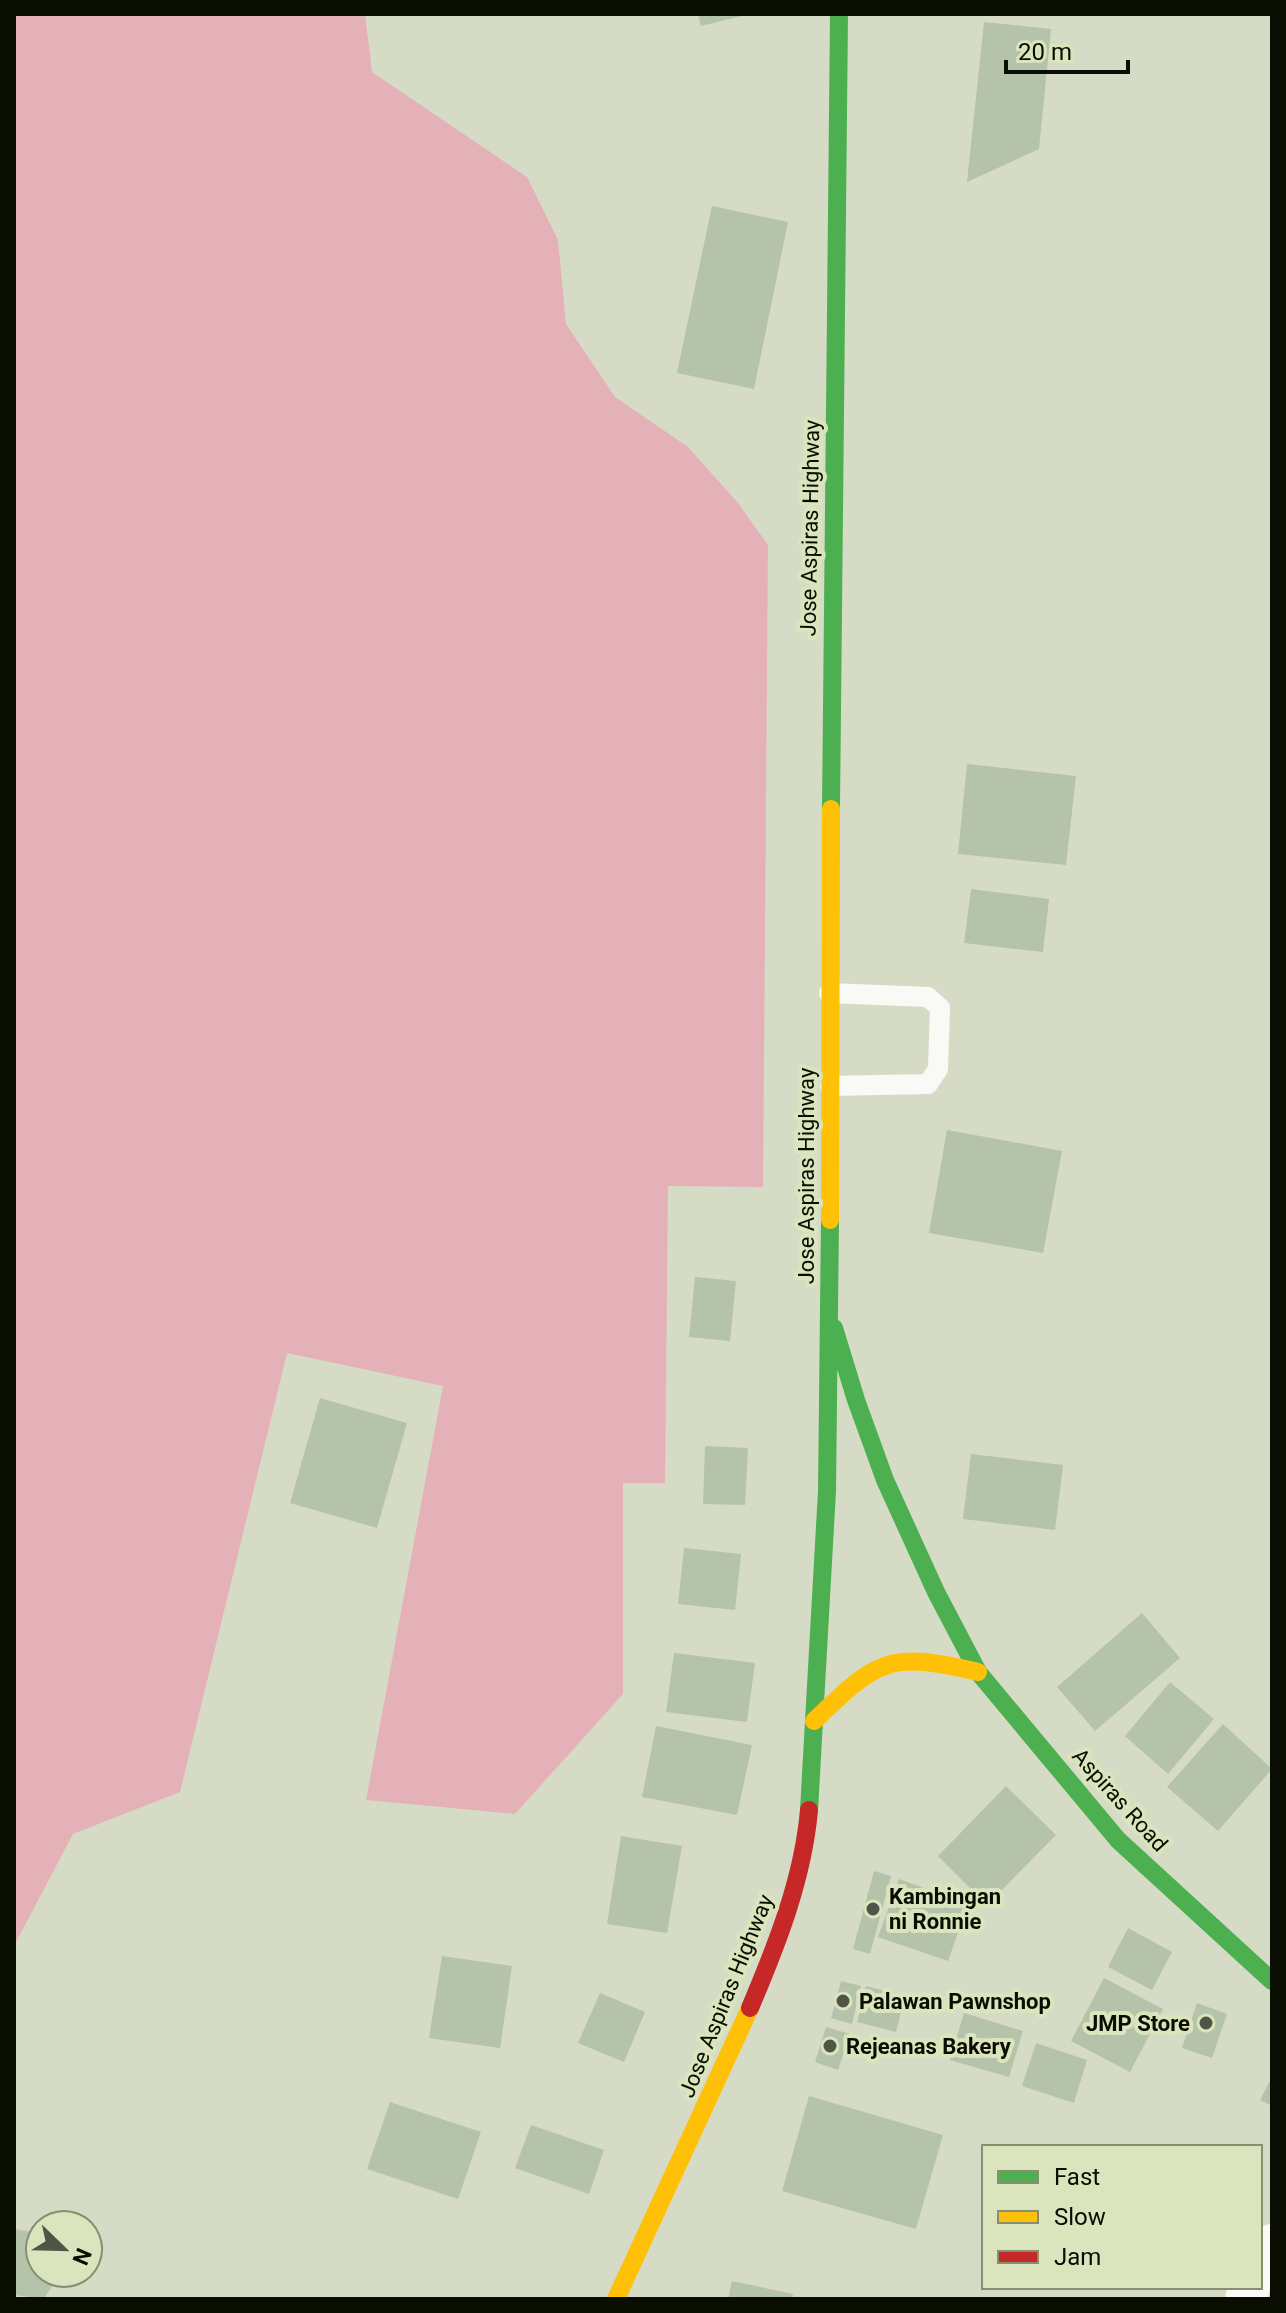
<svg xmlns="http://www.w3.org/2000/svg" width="1286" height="2313" font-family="Roboto,sans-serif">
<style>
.green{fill:#e5b1b9}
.building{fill:#b4c3aa}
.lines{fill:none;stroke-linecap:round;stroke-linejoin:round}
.lane{stroke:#f9faf6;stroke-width:20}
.street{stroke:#f9faf6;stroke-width:40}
.fast{stroke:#4caf50;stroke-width:18}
.slow{stroke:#ffc107;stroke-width:18}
.jam{stroke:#c62828;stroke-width:18}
.poi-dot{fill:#515547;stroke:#dae4bd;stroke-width:3}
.labels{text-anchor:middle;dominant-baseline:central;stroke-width:8;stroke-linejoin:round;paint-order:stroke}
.street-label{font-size:22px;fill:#0a0d02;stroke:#dae4bd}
.poi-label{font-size:22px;font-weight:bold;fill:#0a0d02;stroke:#dae4bd;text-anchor:start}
</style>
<rect width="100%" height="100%" fill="#d6dbc6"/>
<path class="green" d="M14,14H365L372,72L527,177L558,240L566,324L615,397L688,447L738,503L768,545L763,1187L668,1186L665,1483H623V1694L515,1814L366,1800L443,1386L287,1353L180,1792L73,1834L14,1946Z"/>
<path class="building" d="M698,14H746V15L701,26Z
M984,22L1051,29L1039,149L967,182Z
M712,206L788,222L754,389L677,373Z
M967,764L1076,776L1066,865L958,854Z
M971,889L1049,899L1043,952L964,943Z
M947,1130L1062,1151L1043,1253L929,1233Z
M695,1277L736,1281L730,1341L689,1337Z
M320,1398L407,1423L377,1528L290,1503Z
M705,1446L748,1448L745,1505L703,1504Z
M971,1454L1063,1465L1055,1530L963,1519Z
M684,1548L741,1554L735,1610L678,1604Z
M1142,1613L1180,1658L1095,1731L1057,1687Z
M674,1653L755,1663L747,1722L666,1712Z
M1170,1682L1214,1719L1168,1774L1125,1736Z
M1223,1724L1272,1769L1218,1831L1167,1787Z
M656,1726L752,1745L737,1815L642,1797Z
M1006,1786L1056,1835L987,1905L938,1856Z
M621,1836L682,1846L667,1933L607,1924Z
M874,1871L891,1876L870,1954L853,1949Z
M899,1879L968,1904L948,1961L878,1937Z
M1128,1928L1172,1952L1152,1990L1108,1967Z
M442,1956L512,1966L500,2048L429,2038Z
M1104,1978L1163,2009L1130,2072L1071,2041Z
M841,1981L861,1986L852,2024L831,2018Z
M866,1986L905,1996L896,2032L857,2022Z
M600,1993L645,2012L624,2062L578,2043Z
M1197,2003L1227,2014L1212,2058L1182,2048Z
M964,2013L1023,2031L1009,2077L950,2060Z
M826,2027L850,2034L838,2070L815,2062Z
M1036,2043L1087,2060L1074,2103L1022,2086Z
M1272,2077V2106L1260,2100Z
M809,2096L943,2135L916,2229L782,2191Z
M390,2102L481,2132L458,2199L367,2169Z
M531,2125L604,2150L589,2194L515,2168Z
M14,2229L40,2233V2273H60L44,2299L14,2295Z
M732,2281L793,2294L792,2299H728Z"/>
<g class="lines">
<path class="lane" d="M829,993L928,997L940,1008L938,1069L928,1084L830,1086"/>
<path class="street" d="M1260,2266L1272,2244
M1245,2299L1250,2287"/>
<path class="fast" d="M831,809L839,14
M834,1328L856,1400L885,1480L936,1592L978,1672L1118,1840L1272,1981
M809,1810L827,1491L830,1220"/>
<path class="slow" d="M830,1220L831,809
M814,1721C878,1659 889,1651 978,1672
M616,2299L750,2008"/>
<path class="jam" d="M750,2008C777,1944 803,1879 809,1810"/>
</g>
<g class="poi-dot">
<circle cx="873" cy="1909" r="8"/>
<circle cx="843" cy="2001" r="8"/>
<circle cx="1206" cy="2023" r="8"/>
<circle cx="830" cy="2046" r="8"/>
</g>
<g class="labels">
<g class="street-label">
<text transform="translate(810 528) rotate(-89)">Jose Aspiras Highway</text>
<text transform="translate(806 1176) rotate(-90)">Jose Aspiras Highway</text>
<text transform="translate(1120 1800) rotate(48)">Aspiras Road</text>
<text transform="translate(726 1996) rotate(-68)">Jose Aspiras Highway</text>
</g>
<g class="poi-label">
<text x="889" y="1896">Kambingan<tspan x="889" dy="25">ni Ronnie</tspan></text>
<text x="859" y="2001">Palawan Pawnshop</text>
<text x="1190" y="2023" text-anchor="end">JMP Store</text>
<text x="846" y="2046">Rejeanas Bakery</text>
</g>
</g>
<rect width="1286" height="2313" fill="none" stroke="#0a0d02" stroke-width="32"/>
<rect x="982" y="2145" width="280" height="144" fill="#dae4bd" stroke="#878e72" stroke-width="2"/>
<rect x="998" y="2171" width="40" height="12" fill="#4caf50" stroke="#878e72" stroke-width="2"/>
<text x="1054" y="2185" font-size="24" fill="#0a0d02">Fast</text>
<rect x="998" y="2211" width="40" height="12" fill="#ffc107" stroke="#878e72" stroke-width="2"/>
<text x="1054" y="2225" font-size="24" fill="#0a0d02">Slow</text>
<rect x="998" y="2251" width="40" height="12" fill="#c62828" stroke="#878e72" stroke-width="2"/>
<text x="1054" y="2265" font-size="24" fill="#0a0d02">Jam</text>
<g transform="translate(64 2249) rotate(113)"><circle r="38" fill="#dae4bd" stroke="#878e72" stroke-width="2"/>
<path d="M0-6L14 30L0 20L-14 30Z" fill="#515547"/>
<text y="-12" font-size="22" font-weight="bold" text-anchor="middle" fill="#0a0d02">N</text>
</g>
<path d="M1006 60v12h122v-12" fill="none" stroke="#0a0d02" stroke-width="4"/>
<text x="1018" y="60" font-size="24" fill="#0a0d02" stroke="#dae4bd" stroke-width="6" paint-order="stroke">20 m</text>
</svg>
